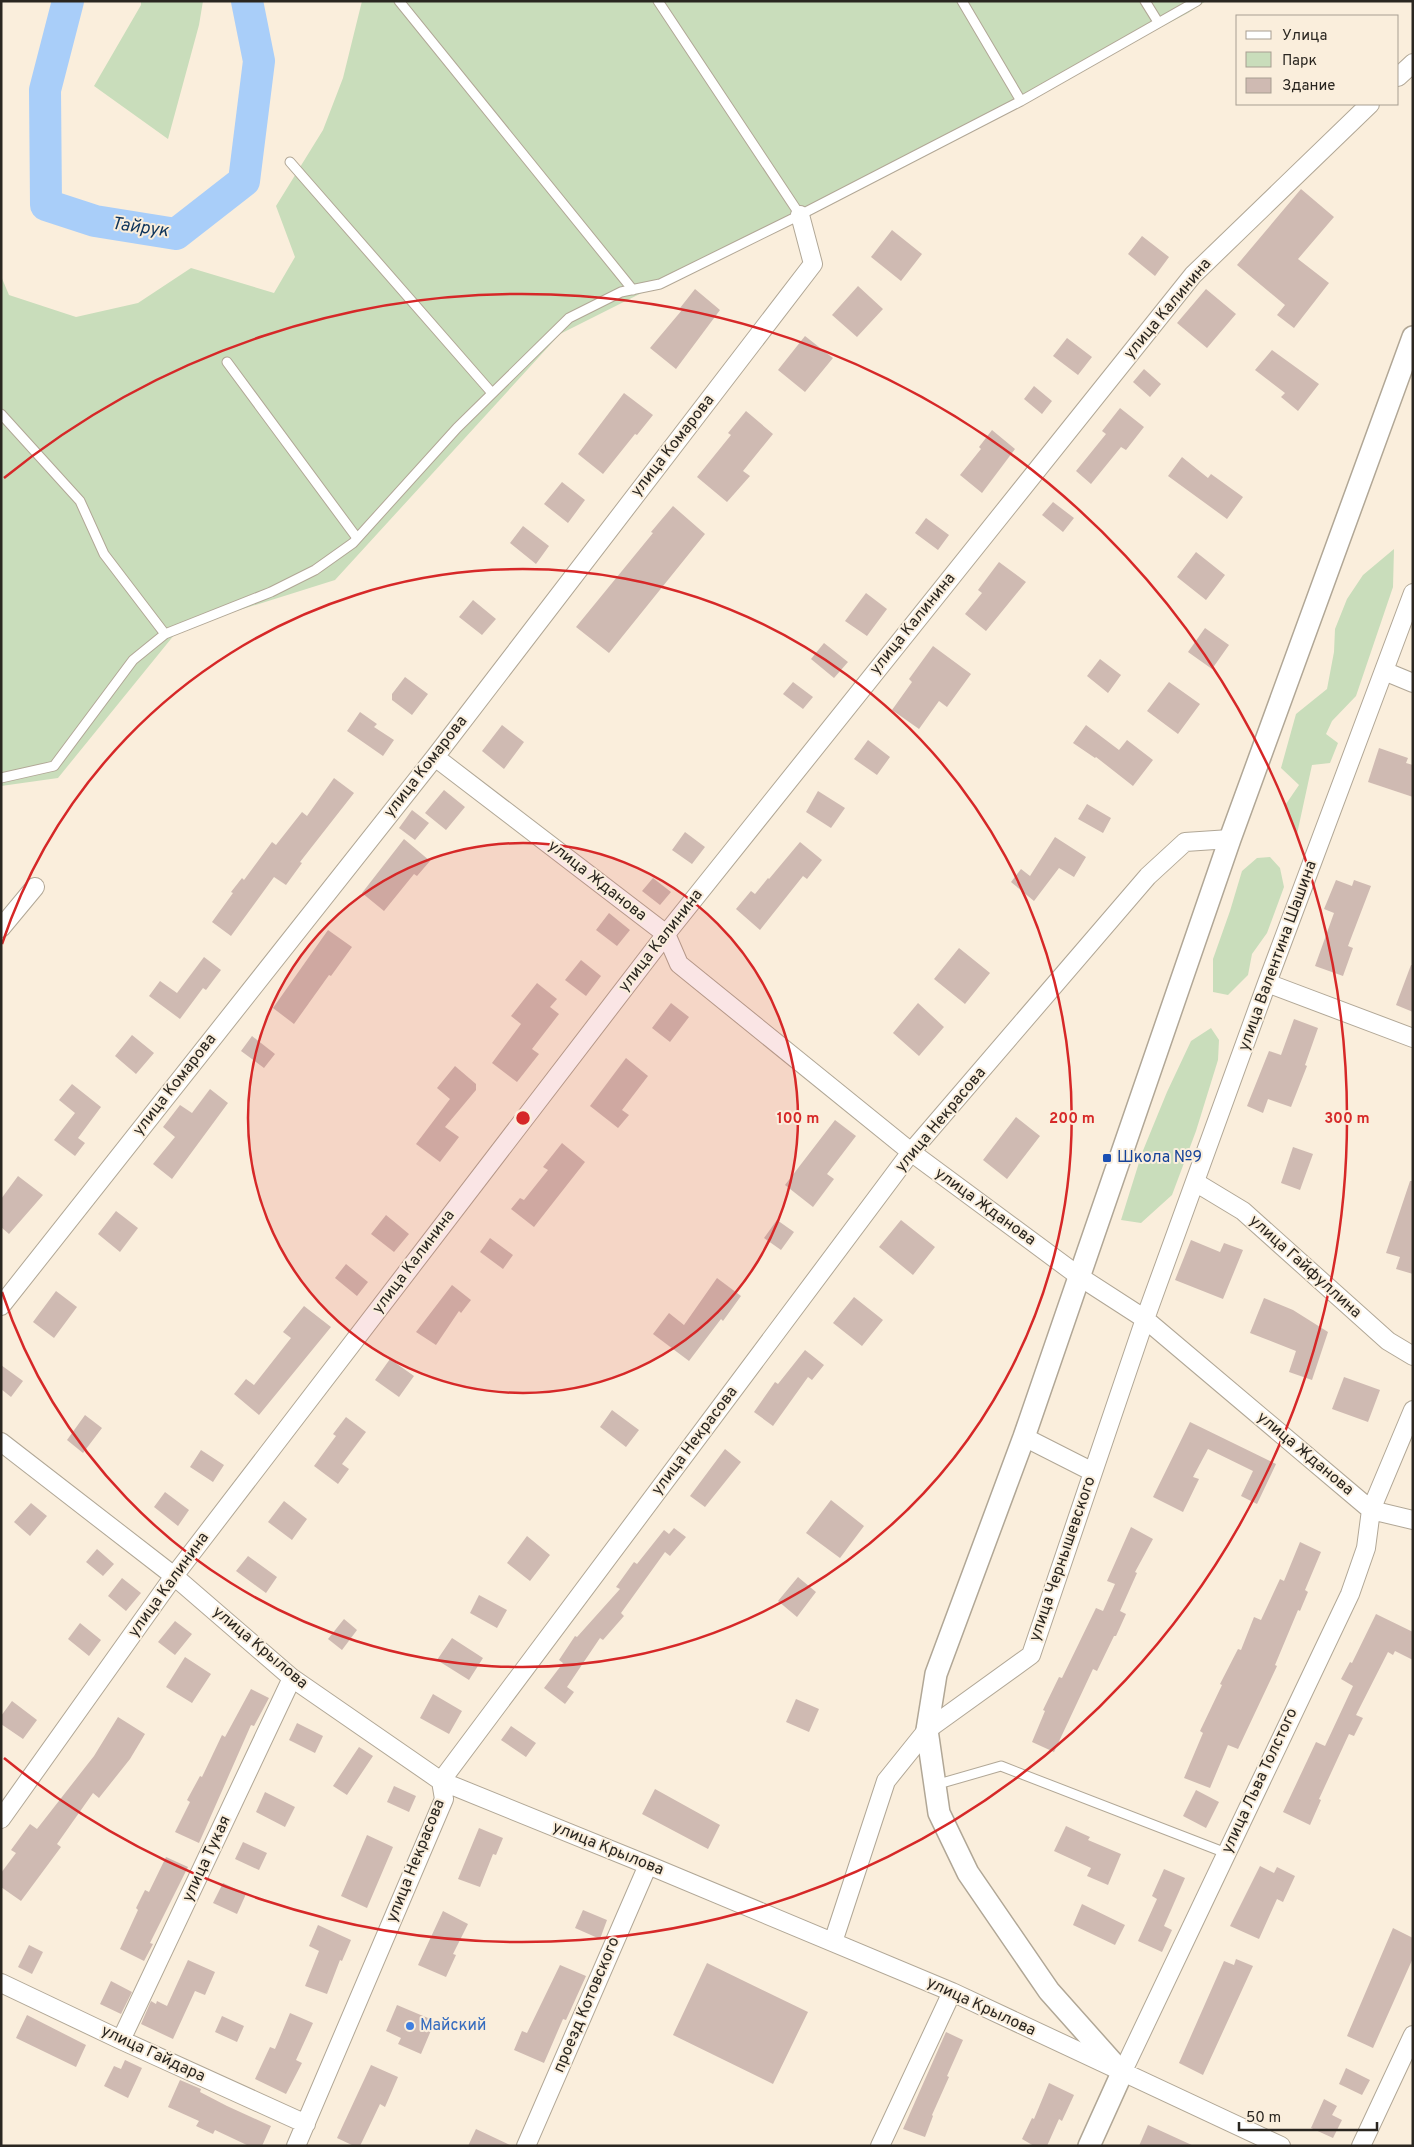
<svg xmlns="http://www.w3.org/2000/svg" width="1414" height="2147" font-family="Overpass,sans-serif">
<style>
.green{fill:#c9ddbb}
.lines{fill:none;stroke-linecap:round;stroke-linejoin:round}
.river{stroke:#a9cef9;stroke-width:32}
.building{fill:#cfbab2}
.service-casing{stroke:#b1a796;stroke-width:11}
.minor-casing{stroke:#b1a796;stroke-width:20}
.tertiary-casing{stroke:#b1a796;stroke-width:24}
.service{stroke:#fff;stroke-width:9}
.minor{stroke:#fff;stroke-width:18}
.tertiary{stroke:#fff;stroke-width:21}
.ring{fill:none;stroke:#d62828;stroke-width:2.5}
.transit-dot{fill:#1a4fb4;stroke:#faeedc;stroke-width:2}
.shop-dot{fill:#3f7fe0;stroke:#faeedc;stroke-width:2}
.labels{text-anchor:middle;dominant-baseline:central;stroke-width:4;stroke-linejoin:round;paint-order:stroke}
.street-label{font-size:16px;fill:#2a2620;stroke:#faeedc}
.transit-label{font-size:16px;fill:#164399;stroke:#faeedc;text-anchor:start}
.shop-label{font-size:16px;fill:#366cbe;stroke:#faeedc;text-anchor:start}
.water-label{font-size:18px;font-style:italic;fill:#0e345b;stroke:#faeedc}
.centre{fill:#d62828;stroke:#faeedc;stroke-width:2.5}
.ring-label{font-size:15px;text-anchor:middle;font-weight:bold;fill:#d62828;stroke:#faeedc;stroke-width:4;stroke-linejoin:round;paint-order:stroke}
</style>
<rect width="100%" height="100%" fill="#faeedc"/>
<path class="green" d="M141,1H203L199,25L168,139L94,86L141,5Z
M362,1H1206L1188,13L938,144L560,334L335,580L179,629L58,778L1,786V276L9,295L76,317L138,303L191,268L274,293L295,257L276,206L323,130L343,78Z
M1394,549L1393,587L1356,696L1332,721L1326,734L1338,743L1330,763L1312,765L1297,834L1286,804L1299,785L1281,768L1296,714L1327,689L1334,652L1335,629L1347,599L1363,575Z
M1270,857L1280,868L1284,887L1267,933L1252,954L1248,975L1228,995L1213,992V959L1230,911L1242,871L1257,858Z
M1211,1028L1219,1040L1218,1060L1196,1131L1172,1195L1141,1223L1121,1220L1142,1153L1167,1092L1191,1041Z"/>
<g class="lines">
<path class="river" d="M68,1L45,90L46,205L95,221L176,234L244,181L259,61L247,1"/>
</g>
<path class="building" d="M1301,189L1334,217L1298,259L1329,283L1294,328L1277,315L1285,305L1237,265Z
M892,230L922,254L901,281L871,257Z
M1142,236L1169,257L1155,276L1128,254Z
M858,286L883,309L857,337L832,315Z
M695,289L720,310L676,369L650,348L682,310L680,308Z
M1206,289L1236,314L1207,348L1177,323Z
M805,336L833,358L805,392L778,370Z
M1067,338L1092,357L1078,375L1053,356Z
M1272,350L1319,384L1298,411L1281,397L1285,393L1255,370Z
M1144,369L1161,384L1150,397L1133,382Z
M1034,386L1052,401L1042,414L1024,399Z
M624,393L653,415L637,435L635,434L603,474L578,454Z
M1120,408L1144,427L1126,450L1121,447L1091,484L1076,471L1106,434L1102,431Z
M746,411L773,434L743,471L750,476L727,502L697,477L731,435L728,433Z
M992,430L1015,449L982,493L960,475L981,449L979,447Z
M1182,457L1208,478L1211,474L1243,497L1227,519L1168,476Z
M562,482L585,500L568,523L544,504Z
M1053,502L1074,518L1063,532L1042,515Z
M673,506L705,534L609,653L576,627L653,533L651,532Z
M926,518L949,535L938,550L915,533Z
M523,526L549,546L536,564L510,543Z
M1196,552L1225,575L1206,600L1177,577Z
M999,562L1026,582L986,631L965,614L982,593L978,590Z
M866,593L887,609L867,636L845,621Z
M473,600L496,619L482,635L459,617Z
M1205,628L1229,645L1212,669L1188,652Z
M824,643L848,662L834,678L811,659Z
M933,646L971,674L947,707L939,701L919,729L892,710L912,682L909,679Z
M1100,659L1121,675L1108,693L1087,676Z
M405,677L428,694L412,715L392,700V694Z
M793,682L813,697L803,709L783,694Z
M1169,682L1200,704L1178,734L1147,711Z
M360,712L377,724L374,727L394,740L383,756L347,731Z
M502,725L524,742L504,769L482,751Z
M1086,725L1119,750L1127,740L1153,760L1133,786L1096,757L1095,758L1073,743Z
M868,740L890,757L877,775L854,759Z
M1379,748L1408,758L1406,763L1413,765V797L1368,782Z
M334,778L354,793L300,862L302,863L286,885L274,877L231,936L212,922L233,893L231,892L242,878L244,880L272,842L276,845L302,812L307,816Z
M444,790L465,807L446,830L425,813Z
M818,791L845,808L831,828L806,812Z
M1087,804L1111,818L1103,833L1078,819Z
M412,810L429,823L415,840L399,828Z
M685,832L705,847L692,864L672,850Z
M1055,837L1086,857L1074,877L1059,868L1034,901L1011,882L1021,869L1030,876Z
M404,839L430,861L417,876L414,874L384,911L362,893Z
M800,842L822,860L807,879L803,876L760,930L736,909L751,891L755,894L768,878L769,879Z
M653,878L671,892L660,905L642,891Z
M1336,880L1352,886L1354,880L1371,886L1348,946L1353,948L1343,976L1315,966L1334,913L1324,909Z
M609,913L630,930L617,946L596,930Z
M328,930L352,947L331,976L329,975L294,1024L273,1008Z
M959,948L990,973L965,1004L934,979Z
M204,957L221,970L206,990L203,988L180,1019L149,996L160,981L177,993Z
M581,960L601,976L586,996L565,980Z
M1411,965H1413V1012L1396,1005Z
M537,983L557,999L550,1007L559,1014L532,1049L539,1054L517,1082L492,1063L521,1024L511,1016Z
M671,1003L689,1017L670,1042L652,1028Z
M918,1003L944,1027L919,1056L893,1033Z
M1294,1019L1318,1028L1305,1065L1307,1066L1291,1107L1268,1099L1263,1113L1247,1106L1269,1051L1281,1055Z
M132,1035L154,1053L136,1074L115,1056Z
M252,1036L275,1054L264,1068L241,1051Z
M626,1058L648,1076L622,1110L629,1115L618,1128L590,1106Z
M455,1066L476,1084V1090L445,1127L459,1137L440,1162L416,1144L450,1099L437,1088Z
M72,1084L101,1107L78,1138L85,1143L75,1156L54,1140L75,1113L59,1100Z
M210,1089L228,1103L172,1179L153,1164L175,1137L163,1127L180,1105L192,1113Z
M1016,1117L1040,1136L1007,1179L983,1160Z
M835,1120L856,1136L827,1174L834,1179L813,1207L785,1185Z
M562,1143L585,1162L534,1227L511,1209L520,1198L524,1200L548,1170L543,1167Z
M1293,1147L1313,1154L1300,1190L1281,1183Z
M18,1176L43,1195L9,1234L1,1227V1199Z
M1410,1181H1413V1274L1396,1269L1400,1257L1386,1253Z
M116,1211L138,1228L120,1252L98,1234Z
M386,1215L409,1234L394,1252L371,1234Z
M777,1220L794,1232L781,1250L764,1238Z
M901,1220L935,1247L913,1275L879,1247Z
M490,1238L513,1255L503,1269L480,1252Z
M1191,1240L1220,1252L1224,1243L1243,1250L1223,1299L1175,1280Z
M346,1264L368,1282L357,1296L335,1278Z
M717,1278L741,1296L723,1321L721,1319L689,1361L653,1334L669,1313L684,1325Z
M452,1285L471,1300L461,1313L459,1311L436,1345L416,1332Z
M56,1291L77,1307L54,1338L33,1322Z
M854,1297L883,1320L862,1346L833,1323Z
M1264,1298L1293,1310L1328,1332L1312,1380L1289,1372L1296,1351L1250,1333Z
M304,1306L331,1327L259,1415L234,1394L246,1379L254,1385L291,1338L283,1332Z
M805,1350L824,1365L812,1380L808,1377L773,1426L754,1412L775,1382L778,1384Z
M390,1359L414,1376L399,1397L375,1380Z
M1,1365L23,1381L11,1397L1,1389Z
M1344,1377L1380,1390L1368,1422L1332,1409Z
M612,1410L639,1430L626,1447L600,1427Z
M85,1415L102,1428L83,1453L67,1440Z
M346,1417L366,1432L342,1464L349,1469L338,1484L314,1466L336,1436L333,1434Z
M1190,1422L1276,1464L1257,1504L1241,1496L1253,1471L1208,1449L1193,1477L1199,1479L1183,1512L1153,1497Z
M725,1449L741,1462L705,1507L690,1496Z
M201,1450L224,1465L213,1482L190,1467Z
M165,1492L189,1510L178,1526L154,1507Z
M831,1500L864,1526L840,1558L806,1533Z
M284,1501L307,1519L292,1540L268,1522Z
M31,1503L47,1516L30,1536L14,1522Z
M1131,1527L1153,1539L1135,1572L1137,1573L1120,1611L1126,1614L1116,1636H1114L1097,1671L1093,1669L1054,1752L1032,1742L1045,1711L1043,1710L1059,1677L1062,1678L1096,1608L1103,1611L1115,1584L1107,1581Z
M674,1528L686,1537L670,1556L665,1552L621,1613L624,1616L603,1640L600,1638L567,1687L574,1692L565,1704L544,1688L563,1663L559,1660L575,1636L577,1637L620,1589L616,1587L634,1562L637,1564L664,1530L669,1534Z
M527,1536L550,1555L530,1581L507,1563Z
M1300,1542L1321,1552L1305,1590L1308,1592L1300,1611L1298,1610L1275,1665L1277,1666L1238,1749L1228,1745L1210,1788L1184,1778L1203,1733L1200,1731L1222,1685L1220,1684L1238,1649L1241,1650L1254,1617L1261,1620L1280,1579L1284,1581Z
M97,1549L114,1564L103,1576L86,1562Z
M248,1556L277,1577L266,1593L236,1571Z
M798,1577L816,1592L797,1617L778,1601Z
M122,1578L141,1593L126,1611L108,1596Z
M479,1595L507,1610L497,1628L470,1613Z
M1376,1614L1413,1632V1660L1395,1651L1393,1655L1388,1652L1356,1715L1363,1718L1354,1736L1349,1734L1319,1799L1321,1800L1310,1825L1283,1812L1316,1742L1325,1746L1353,1686L1341,1679L1350,1662L1352,1663Z
M344,1619L357,1630L342,1650L328,1639Z
M175,1621L192,1634L175,1655L158,1642Z
M80,1623L101,1640L89,1656L68,1639Z
M452,1638L483,1658L469,1680L437,1660Z
M185,1657L211,1674L192,1703L166,1687Z
M251,1689L269,1698L254,1726L251,1725L199,1843L175,1832L190,1802L187,1800L200,1776L202,1777L222,1735L225,1737Z
M433,1694L462,1711L449,1734L420,1718Z
M796,1699L819,1709L809,1732L786,1722Z
M12,1701L37,1720L23,1739L1,1724V1716Z
M118,1717L145,1734L130,1759L99,1798L93,1793L57,1844L61,1847L21,1901L1,1887V1873L16,1853L11,1850L30,1824L37,1829L94,1756Z
M297,1723L323,1736L315,1753L289,1740Z
M511,1726L536,1743L526,1757L501,1740Z
M359,1747L373,1756L347,1795L333,1786Z
M394,1786L416,1796L409,1812L387,1802Z
M655,1789L720,1825L708,1849L642,1814Z
M1196,1790L1219,1802L1206,1828L1183,1816Z
M265,1792L295,1807L285,1827L256,1812Z
M1066,1826L1090,1837L1088,1840L1121,1854L1108,1885L1087,1876L1091,1868L1054,1851Z
M479,1828L503,1838L496,1855L493,1854L480,1887L458,1879Z
M367,1835L393,1847L367,1908L341,1896Z
M243,1842L267,1853L259,1870L235,1859Z
M166,1857L188,1867L150,1943L153,1944L144,1961L120,1949L138,1910L136,1908L145,1890L149,1892Z
M1260,1866L1274,1873L1277,1867L1295,1876L1283,1902L1277,1899L1259,1939L1230,1926Z
M1164,1869L1185,1878L1164,1926L1172,1930L1162,1952L1138,1941L1157,1899L1152,1896Z
M223,1883L246,1894L237,1914L213,1903Z
M1082,1904L1125,1925L1115,1945L1073,1925Z
M583,1910L607,1920L600,1939L575,1928Z
M443,1911L468,1924L453,1954L456,1955L446,1977L418,1965Z
M318,1925L351,1940L342,1961L340,1960L327,1994L305,1986L319,1951L309,1946Z
M1393,1928L1413,1938V1958L1373,2048L1347,2036Z
M29,1945L43,1952L32,1974L18,1967Z
M1236,1959L1253,1966L1203,2075L1179,2063L1224,1961L1234,1965Z
M188,1960L215,1972L205,1995L195,1991L173,2039L141,2024L151,2001L156,2004L157,2001L167,2006Z
M707,1963L808,2012L773,2084L673,2035Z
M560,1965L586,1976L566,2020L563,2019L544,2063L514,2050L522,2031L527,2033Z
M111,1981L132,1992L121,2014L100,2004Z
M397,2005L435,2021L421,2054L398,2044L401,2038L386,2031Z
M290,2013L313,2023L296,2060L302,2063L286,2094L255,2079L270,2047L275,2049Z
M27,2015L86,2045L76,2067L16,2038Z
M222,2016L244,2026L237,2042L215,2032Z
M946,2032L963,2040L947,2076L949,2077L932,2115L933,2116L925,2137L903,2129Z
M125,2060L142,2068L128,2098L104,2086L114,2066L121,2069Z
M371,2065L398,2077L385,2107L380,2104L360,2146H354L337,2138Z
M1346,2068L1370,2080L1362,2095L1339,2084Z
M180,2080L201,2089L200,2092L227,2106L271,2126L262,2146H249L215,2130L213,2134L196,2126L199,2121L168,2107Z
M1049,2083L1074,2095L1062,2121L1059,2119L1047,2146H1034L1022,2139L1032,2118L1034,2119Z
M1324,2099L1337,2106L1332,2115L1342,2120L1333,2138L1311,2128Z
M1148,2125L1194,2146H1139Z
M476,2129L512,2146H468Z"/>
<g class="lines">
<defs>
<path id="service" d="M399,1L633,290
M658,1L800,215
M962,1L1021,101
M1145,1L1158,22
M290,162L492,393
M227,362L357,538
M1,414L80,501L104,554L165,634
M1,778L54,766L133,660L165,634L271,592L315,570L353,543L457,428L569,318L621,292L660,284L800,215L1021,101L1197,1
M935,1785L1001,1766L1226,1853"/>
<path id="minor" d="M1398,77L1413,63
M1384,671L1413,683
M435,757L666,934L679,964L911,1152L1080,1277L1145,1319L1371,1510L1413,1520
M1,928L35,887
M1267,983L1413,1038
M1195,1182L1243,1211L1388,1341L1413,1356
M1,1306L435,757L813,264L800,215
M1024,1437L1093,1472
M1,1442L174,1576L292,1678L441,1781L648,1865L952,1992L1281,2146
M1,1819L174,1576L666,934L1193,275L1370,104
M833,1942L886,1781L927,1730L1031,1655L1145,1319L1267,983L1413,593
M1,1983L121,2040L306,2124
M121,2040L292,1678
M1122,2073L1350,1594L1366,1548L1371,1510L1413,1410
M296,2146L444,1799L441,1781L911,1152L1148,876L1185,842L1230,839
M526,2146L648,1865
M880,2146L952,1992
M1361,2146L1413,2035"/>
<path id="tertiary" d="M1089,2146L1122,2073L1049,1991L968,1873L939,1813L927,1730L936,1674L1024,1437L1230,839L1413,337"/>
</defs>
<use href="#service" class="service-casing"/>
<use href="#minor" class="minor-casing"/>
<use href="#tertiary" class="tertiary-casing"/>
<use href="#service" class="service"/>
<use href="#minor" class="minor"/>
<use href="#tertiary" class="tertiary"/>
</g>
<circle cx="523" cy="1118" r="275" fill="#d62828" fill-opacity=".12"/>
<g class="ring">
<circle cx="523" cy="1118" r="275"/>
<path d="M2 944A549 549 0 1 1 2 1292"/>
<path d="M4 478A824 824 0 1 1 4 1758"/>
</g>
<rect class="transit-dot" x="1102" y="1153" width="10" height="10" rx="2.5"/>
<circle class="shop-dot" cx="410" cy="2026" r="5"/>
<g class="labels">
<g class="street-label">
<text transform="translate(1168 309) rotate(-50)">улица Калинина</text>
<text transform="translate(673 446) rotate(-52)">улица Комарова</text>
<text transform="translate(913 624) rotate(-51)">улица Калинина</text>
<text transform="translate(426 767) rotate(-52)">улица Комарова</text>
<text transform="translate(597 881) rotate(38)">улица Жданова</text>
<text transform="translate(661 941) rotate(-52)">улица Калинина</text>
<text transform="translate(1278 956) rotate(-70)">улица Валентина Шашина</text>
<text transform="translate(175 1085) rotate(-52)">улица Комарова</text>
<text transform="translate(941 1120) rotate(-50)">улица Некрасова</text>
<text transform="translate(985 1207) rotate(36)">улица Жданова</text>
<text transform="translate(414 1262) rotate(-53)">улица Калинина</text>
<text transform="translate(1305 1267) rotate(42)">улица Гайфуллина</text>
<text transform="translate(695 1441) rotate(-53)">улица Некрасова</text>
<text transform="translate(1305 1454) rotate(40)">улица Жданова</text>
<text transform="translate(1063 1559) rotate(-71)">улица Чернышевского</text>
<text transform="translate(169 1585) rotate(-54)">улица Калинина</text>
<text transform="translate(260 1648) rotate(40)">улица Крылова</text>
<text transform="translate(1260 1781) rotate(-65)">улица Льва Толстого</text>
<text transform="translate(608 1849) rotate(22)">улица Крылова</text>
<text transform="translate(207 1859) rotate(-65)">улица Тукая</text>
<text transform="translate(416 1861) rotate(-68)">улица Некрасова</text>
<text transform="translate(587 2005) rotate(-67)">проезд Котовского</text>
<text transform="translate(981 2007) rotate(25)">улица Крылова</text>
<text transform="translate(153 2054) rotate(25)">улица Гайдара</text>
</g>
<g class="transit-label">
<text x="1117" y="1158">Школа №9</text>
</g>
<g class="shop-label">
<text x="420" y="2026">Майский</text>
</g>
<g class="water-label">
<text transform="translate(140 228) rotate(8)">Тайрук</text>
</g>
</g>
<circle cx="523" cy="1118" r="8" class="centre"/>
<g class="ring-label">
<text x="798" y="1123">100 m</text>
<text x="1072" y="1123">200 m</text>
<text x="1347" y="1123">300 m</text>
</g>
<rect width="1414" height="2147" fill="none" stroke="#2a2620" stroke-width="5"/>
<rect x="1236" y="15" width="162" height="90" fill="#faeedc" stroke="#a79e91"/>
<rect x="1246" y="31" width="25" height="8" fill="#ffffff" stroke="#a79e91"/>
<text x="1282" y="40" font-size="15" fill="#2a2620">Улица</text>
<rect x="1246" y="52" width="25" height="15" fill="#c9ddbb" stroke="#a79e91"/>
<text x="1282" y="65" font-size="15" fill="#2a2620">Парк</text>
<rect x="1246" y="78" width="25" height="15" fill="#cfbab2" stroke="#a79e91"/>
<text x="1282" y="90" font-size="15" fill="#2a2620">Здание</text>
<path d="M1239 2122v8h138v-8" fill="none" stroke="#2a2620" stroke-width="2.5"/>
<text x="1246" y="2122" font-size="15" fill="#2a2620" stroke="#faeedc" stroke-width="4" paint-order="stroke">50 m</text>
</svg>
